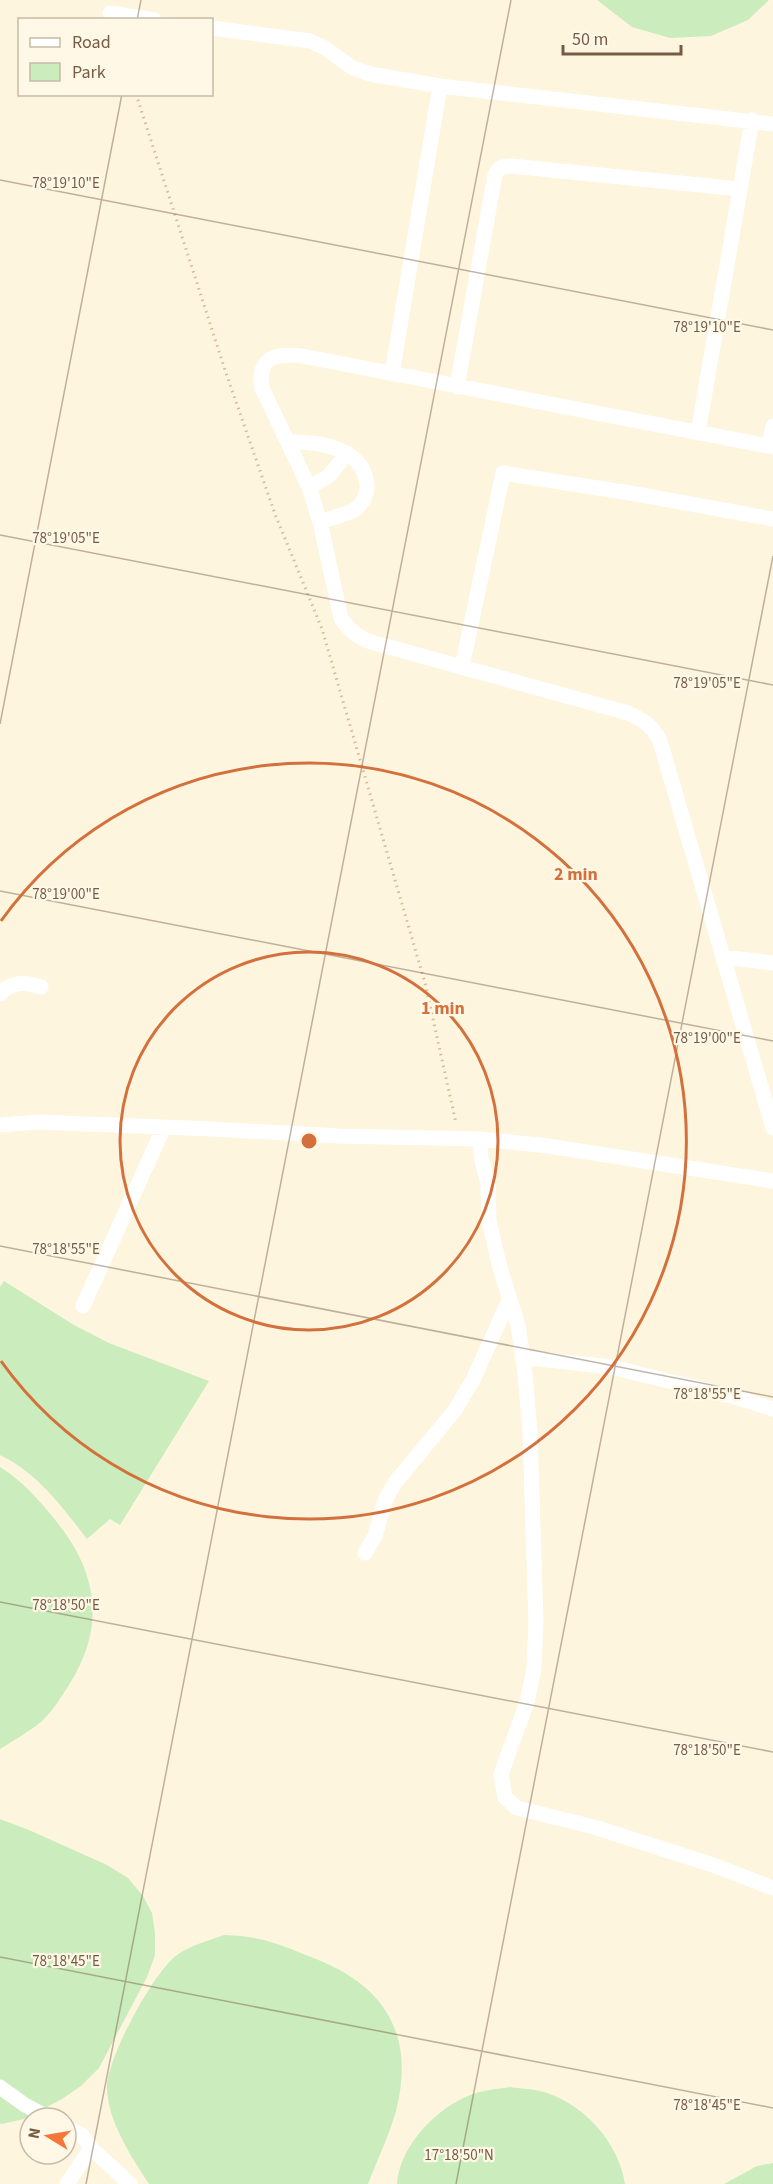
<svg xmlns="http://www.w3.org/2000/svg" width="773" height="2184" font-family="'Source Sans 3',sans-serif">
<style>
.green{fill:#cbecbd}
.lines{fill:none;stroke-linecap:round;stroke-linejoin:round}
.path{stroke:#dab998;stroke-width:3;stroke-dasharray:1.5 4.5;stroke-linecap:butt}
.minor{stroke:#fff;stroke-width:15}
.ticks{fill:none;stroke:#765c45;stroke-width:1.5;stroke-opacity:0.45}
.ring{fill:none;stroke:#d4703c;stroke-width:3}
.ticks-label{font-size:15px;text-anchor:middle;fill:#765c45;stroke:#fff8e7;stroke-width:4.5;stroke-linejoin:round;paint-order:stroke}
.centre{fill:#d4703c;stroke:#fff8e7;stroke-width:3}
.ring-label{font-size:18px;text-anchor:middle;font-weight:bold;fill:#d4703c;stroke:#fff8e7;stroke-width:4.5;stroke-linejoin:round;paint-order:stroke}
</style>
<rect width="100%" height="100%" fill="#fef5df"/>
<path class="green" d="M597,0H769L748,20L711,36L670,38L632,27Z
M4,1281L74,1325L109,1343L209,1381L120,1525L110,1519L87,1539C63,1508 37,1472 0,1455V1287Z
M0,1467C23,1481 39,1500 56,1521C98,1573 106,1626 69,1685C61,1697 53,1711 42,1721C29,1732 14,1740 0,1749Z
M0,1819L29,1830L107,1865L128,1878L143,1896L152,1913L155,1933V1955L147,1977L99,2068L81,2086L62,2099L24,2119L2,2124L0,2123Z
M224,1935C263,1936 281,1945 316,1959C387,1987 415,2037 396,2111C389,2136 377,2160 368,2184H149C131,2156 108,2122 107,2088C106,2060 154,1971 177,1955C191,1945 208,1941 224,1935Z
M510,2087C522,2089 536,2089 547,2093C586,2106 619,2144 625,2184H397C400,2145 437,2107 473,2094C484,2090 498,2089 510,2087Z
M773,2163V2184H724L757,2166Z"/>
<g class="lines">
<path class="path" d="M136,94L225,370L275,514L322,629L425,983L456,1123"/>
<path class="minor" d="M110,13L154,20
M212,28L310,41L325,48L353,68L370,74L440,86L773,124
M392,374L440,86
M457,387L495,175C499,167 503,166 511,166L740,189
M698,433L752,120
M288,442C317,441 363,447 367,484C368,493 363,503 356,509C346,515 331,518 320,522
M769,446L773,426
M773,447L302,356C275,353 257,357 262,388L309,487L320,522L341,618C349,630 357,637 371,642L628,713C643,720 652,725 660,741L773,1128
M309,487L329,476L347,453
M462,667L503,473L630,493L773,519
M723,957L773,963
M0,994C12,981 24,982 41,987
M0,1125L37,1122L213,1129L339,1136L481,1139L548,1146L773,1181
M480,1140L481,1157L488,1184L489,1221L500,1268L518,1325L525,1373L530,1432L536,1622L534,1669L527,1702L501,1774L505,1797L517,1808L594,1827L710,1864L773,1888
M83,1306L164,1127
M522,1357L611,1367L735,1397L773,1409
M365,1553L375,1536L385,1501L394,1484L455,1410L473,1380L509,1300
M0,2087L25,2105L49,2118
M66,2127L82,2135L91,2148L130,2184
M67,2184L91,2148"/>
</g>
<path class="ticks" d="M137,20L141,0M0,180L773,330M0,535L773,685M0,724L122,94M0,891L773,1041M0,1246L773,1397M0,1602L773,1752M0,1957L773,2108M86,2184L511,0M456,2184L773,556"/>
<g class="ring">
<circle cx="309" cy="1141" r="189"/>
<path d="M1 921A378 378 0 1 1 1 1361"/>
</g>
<g class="ticks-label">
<text x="66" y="188">78°19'10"E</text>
<text x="707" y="332">78°19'10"E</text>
<text x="66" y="543">78°19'05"E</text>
<text x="707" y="688">78°19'05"E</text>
<text x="66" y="899">78°19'00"E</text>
<text x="707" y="1043">78°19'00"E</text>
<text x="66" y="1254">78°18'55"E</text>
<text x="707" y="1399">78°18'55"E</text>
<text x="66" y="1610">78°18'50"E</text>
<text x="707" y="1755">78°18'50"E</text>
<text x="66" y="1966">78°18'45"E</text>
<text x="707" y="2110">78°18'45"E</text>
<text x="459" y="2160">17°18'50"N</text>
</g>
<circle cx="309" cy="1141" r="9" class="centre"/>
<g class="ring-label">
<text x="576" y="880">2 min</text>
<text x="443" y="1014">1 min</text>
</g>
<rect x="18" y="18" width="195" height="78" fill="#fff8e7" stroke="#c8baa6" stroke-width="1.5"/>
<rect x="30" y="38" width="30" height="9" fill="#ffffff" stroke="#c8baa6" stroke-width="1.5"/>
<text x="72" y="48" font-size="18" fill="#765c45">Road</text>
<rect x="30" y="63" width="30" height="18" fill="#cbecbd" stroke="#c8baa6" stroke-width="1.5"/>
<text x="72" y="78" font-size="18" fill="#765c45">Park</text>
<g transform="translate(48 2136) rotate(281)"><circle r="28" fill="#fff8e7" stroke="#c8baa6" stroke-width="1.5"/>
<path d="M0-4.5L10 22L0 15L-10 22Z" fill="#f37739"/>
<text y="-9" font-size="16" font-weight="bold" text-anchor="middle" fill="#765c45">N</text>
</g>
<path d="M563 45v9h118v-9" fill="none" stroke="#765c45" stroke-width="3"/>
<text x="572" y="45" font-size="18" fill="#765c45" stroke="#fff8e7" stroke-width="4.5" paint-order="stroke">50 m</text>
</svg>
